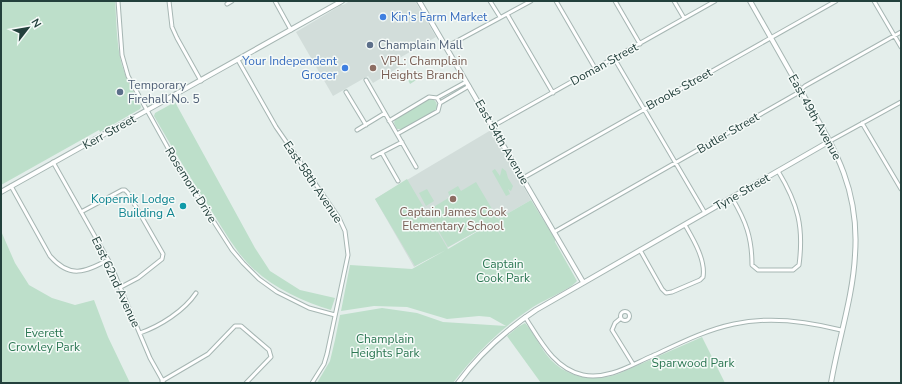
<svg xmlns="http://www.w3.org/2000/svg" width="902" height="384" font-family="'Nunito Sans',sans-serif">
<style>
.built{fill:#d2ddda}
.green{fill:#bddfca}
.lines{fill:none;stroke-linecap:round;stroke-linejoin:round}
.minor-casing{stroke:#a6b6b3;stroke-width:5}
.tertiary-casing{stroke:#a6b6b3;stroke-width:6}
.minor{stroke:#fff;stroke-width:3}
.tertiary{stroke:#fff;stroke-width:4}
.shop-dot{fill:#3f7fe0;stroke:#f5faf8;stroke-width:1.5}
.service-dot{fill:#5c6f8a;stroke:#f5faf8;stroke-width:1.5}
.education-dot{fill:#8d6e63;stroke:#f5faf8;stroke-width:1.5}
.culture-dot{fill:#0f9aa8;stroke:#f5faf8;stroke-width:1.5}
.labels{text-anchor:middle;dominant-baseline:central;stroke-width:3;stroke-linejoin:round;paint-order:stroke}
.shop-label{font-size:12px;fill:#366cbe;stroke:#f5faf8;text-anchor:start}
.service-label{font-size:12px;fill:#4e5e75;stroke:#f5faf8;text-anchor:start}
.education-label{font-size:12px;fill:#785e54;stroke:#f5faf8;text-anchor:start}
.street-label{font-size:12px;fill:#23403c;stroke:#f5faf8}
.culture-label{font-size:12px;fill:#0d838f;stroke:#f5faf8;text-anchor:end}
.park-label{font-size:12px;fill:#2c7753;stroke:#f5faf8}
</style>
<rect width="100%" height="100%" fill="#e4eeeb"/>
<path class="built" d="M350,1H415L436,37L396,60L401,66L373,83L368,76L333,96L296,32L338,7L340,5H343Z
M491,130L531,200L414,267L375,199Z"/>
<path class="green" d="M1,1H115C117,26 116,51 125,74C129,86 138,96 141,107L140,109L100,132L99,130L1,185Z
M418,71L422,73L421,77L410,84L407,78Z
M429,99C434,99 437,101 437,107L435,111L403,129H397L394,123L395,119Z
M175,102L255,248L270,271L300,290L335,298L331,310C297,300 262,283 239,253C227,237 217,219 206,202C188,174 170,144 154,116L155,113Z
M502,168L506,171L508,178L513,186L511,191L508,189L510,194L506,196L492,171L495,169L500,176Z
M407,179L448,249L495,221L448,247L427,211L450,197L448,192L458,186L461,191L476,182L498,219L531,200L555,239V242L577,281C569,290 544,300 533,307C501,328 476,353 453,383H317L330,361L335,340L340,315L382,308L417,313L443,322L506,326L490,317L479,316L447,319L407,307L374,306L341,311L350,265L412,269L446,250L415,266L375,199Z
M427,189L434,201L426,206L419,193Z
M1,231L15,263L29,285L52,298L75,305L94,300L108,337L130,383H1Z
M525,323C533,332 539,344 546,354C563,377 591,383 618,374L702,337L725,383H541L507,336L518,327Z"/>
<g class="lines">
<defs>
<path id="minor" d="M118,1L122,55L128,76L178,166L232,250L243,263L259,279L277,292L309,308L335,315
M169,1L172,27L177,38L201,81
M275,1L291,30
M490,1L500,17
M556,1L595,68
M615,1L640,44
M674,1L684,18
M874,1L901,47
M227,4L232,1
M507,14L553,93
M446,47L531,1
M614,58L705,213
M238,60L276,127L339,218L345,231L348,255L327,354L324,364L312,383
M366,80L416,167
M346,92L366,125
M437,98L466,82
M440,103L469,86
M389,121L429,97L437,98L440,103L438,111L397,134
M862,123L901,189
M493,126L715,1
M357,130L385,113
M830,141L901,102
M382,153L398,181
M373,157L402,142
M53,162L110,263L150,358L164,383
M523,178L836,1
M11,186L50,256C70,279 85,272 108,260
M732,198C746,221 752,238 752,265L758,270H793L799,265C804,227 798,204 778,171
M81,212L122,190H125L128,193L163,254L162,259L138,278L121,287
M554,232L796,94L805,86L901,32
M640,250L662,289L666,293L672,292L700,280L703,277C706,260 693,239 685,225
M620.5 316a4.5 4.5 0 1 1 9 0a4.5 4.5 0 1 1-9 0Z
M525,317C540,340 554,369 583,375C608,380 631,365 652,356C678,344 705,330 734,324C770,316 806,321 841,330
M621,318L615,323L612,330L633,364
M140,333C160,326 184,311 196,293
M162,381L208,354L235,326H241L269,350L271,357L246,383"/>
<path id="tertiary" d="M419,1L583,282
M750,1C767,31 784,61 801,91C833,146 860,187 855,255C853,297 838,341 831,383
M1,192L342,1
M458,383C479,354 506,330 536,310L830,141"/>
</defs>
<use href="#minor" class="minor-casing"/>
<use href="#tertiary" class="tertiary-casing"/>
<use href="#minor" class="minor"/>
<use href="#tertiary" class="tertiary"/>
</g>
<g class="shop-dot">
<circle cx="383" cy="17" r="4"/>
<circle cx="345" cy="68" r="4"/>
</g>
<g class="service-dot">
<circle cx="370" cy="45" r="4"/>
<circle cx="120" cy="92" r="4"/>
</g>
<g class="education-dot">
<circle cx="373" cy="68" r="4"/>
<circle cx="453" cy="199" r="4"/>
</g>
<circle class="culture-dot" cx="183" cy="206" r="4"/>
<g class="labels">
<g class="shop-label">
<text x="391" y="17">Kin's Farm Market</text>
<text x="337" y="61" text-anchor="end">Your Independent<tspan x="337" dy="14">Grocer</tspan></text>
</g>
<g class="service-label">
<text x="378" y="45">Champlain Mall</text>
<text x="128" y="85">Temporary<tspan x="128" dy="14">Firehall No. 5</tspan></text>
</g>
<g class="education-label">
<text x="381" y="61">VPL: Champlain<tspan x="381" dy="14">Heights Branch</tspan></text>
<text x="453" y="212" text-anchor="middle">Captain James Cook<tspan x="453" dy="14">Elementary School</tspan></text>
</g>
<g class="street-label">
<text transform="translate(604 64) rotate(-29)">Doman Street</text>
<text transform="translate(679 89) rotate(-29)">Brooks Street</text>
<text transform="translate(815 117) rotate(61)">East 49th Avenue</text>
<text transform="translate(109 132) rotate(-29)">Kerr Street</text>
<text transform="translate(728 133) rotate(-30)">Butler Street</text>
<text transform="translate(502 142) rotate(60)">East 54th Avenue</text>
<text transform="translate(313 182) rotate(56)">East 58th Avenue</text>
<text transform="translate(191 185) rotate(58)">Rosemont Drive</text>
<text transform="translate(742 192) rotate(-30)">Tyne Street</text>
<text transform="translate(116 282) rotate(65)">East 62nd Avenue</text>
</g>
<g class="culture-label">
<text x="175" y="199">Kopernik Lodge<tspan x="175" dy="14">Building A</tspan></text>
</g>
<g class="park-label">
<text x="503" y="264">Captain<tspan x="503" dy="14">Cook Park</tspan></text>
<text x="44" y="333">Everett<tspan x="44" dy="14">Crowley Park</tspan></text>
<text x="385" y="339">Champlain<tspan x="385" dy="14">Heights Park</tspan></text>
<text x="693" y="363">Sparwood Park</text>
</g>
</g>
<rect width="902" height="384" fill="none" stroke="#23403c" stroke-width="4"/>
<g transform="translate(28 28) rotate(59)" stroke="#f5faf8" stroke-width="3" paint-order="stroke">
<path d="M0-3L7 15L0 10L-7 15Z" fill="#23403c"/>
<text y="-6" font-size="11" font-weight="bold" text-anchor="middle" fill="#23403c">N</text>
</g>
</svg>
